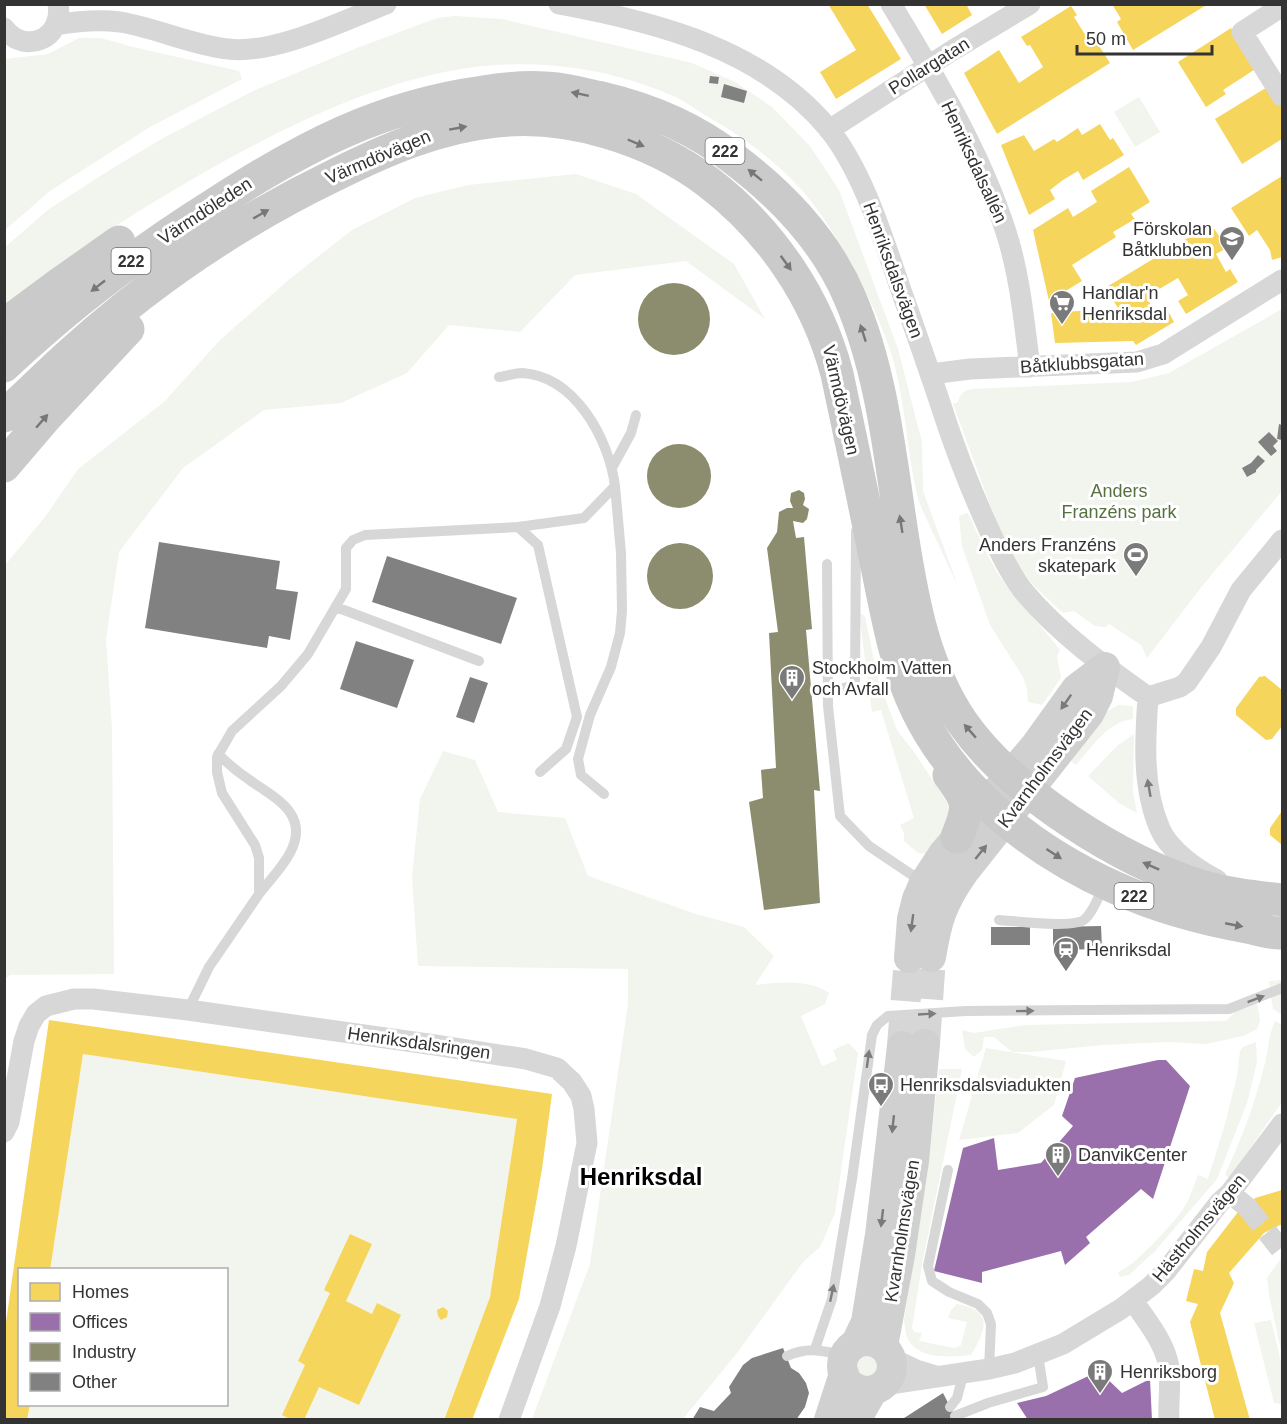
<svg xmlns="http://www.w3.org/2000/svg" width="1287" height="1424" font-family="Arial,sans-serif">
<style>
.green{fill:#f1f5ed}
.homes{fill:#f6d55c}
.offices{fill:#9970ab}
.industry{fill:#8c8c6e}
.building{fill:#818181}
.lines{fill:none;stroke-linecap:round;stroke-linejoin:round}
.street-tunnel{stroke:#d6d6d6;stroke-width:21;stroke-dasharray:21 10;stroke-linecap:butt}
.secondary-tunnel{stroke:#d6d6d6;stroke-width:30;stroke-dasharray:30 15;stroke-linecap:butt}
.lane{stroke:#d7d7d7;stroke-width:10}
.street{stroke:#d7d7d7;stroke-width:21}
.secondary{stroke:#d0d0d0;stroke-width:30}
.primary{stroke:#cacaca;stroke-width:33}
.oneway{fill:#777}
.oneway2{fill:#7a7a7a}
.oneway3{fill:#7d7d7d}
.labels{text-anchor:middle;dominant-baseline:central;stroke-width:6;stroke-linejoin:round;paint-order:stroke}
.shield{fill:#fff;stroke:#707070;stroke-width:1.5}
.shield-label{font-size:16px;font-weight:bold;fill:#333}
.street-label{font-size:18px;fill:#333;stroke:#fff}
.poi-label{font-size:18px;fill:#333;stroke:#fff;text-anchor:start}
.park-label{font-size:18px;fill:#56703f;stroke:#fff}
.district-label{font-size:24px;font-weight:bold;fill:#000;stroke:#fff}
</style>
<rect width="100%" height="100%" fill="#fff"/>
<path class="green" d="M455,16L502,19L692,63L735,82L772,107L810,146L839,190L898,349L922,442L923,491L958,586C949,568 941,549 932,531C928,521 922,511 919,501C906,452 906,398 890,350C875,306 853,265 828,225C799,178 753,142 705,115C694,108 683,100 671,95C604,66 527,57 455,70C366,86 281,129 203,173C134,213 66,255 5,307L4,248L49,209L116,166L165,137L253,91L357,48L437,18Z
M79,38H101L133,47L239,71L242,79L150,127L50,191L5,230V59L48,54Z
M1139,97L1160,132L1135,147L1114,112Z
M576,174L636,194L734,264L765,319L686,261L575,275L520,332L449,325L407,373L341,403L264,410L183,468L119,552L106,639L112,729L114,974L10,975L5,979L4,567L6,564L45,517L78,469L164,402L220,340L291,278L352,230L415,198L468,185Z
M1282,309V491L1203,585L1147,658L1141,645L1109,624L1105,627L1095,626L1074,611L1063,613L1033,585L1015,560L1000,532L953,404L958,402C960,393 964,391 972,389L1132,382L1169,373Z
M968,513C979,537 990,563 1005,584C1022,607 1043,627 1060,650L1057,656L1061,678L1042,705L1028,702L1027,689L1023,677L990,625L962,546L959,516Z
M859,613L865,616L878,680L897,730L914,752L949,805L950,820L928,854L918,853L904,841V833L900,825L914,818L881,710L872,712Z
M1118,705L1133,706V719C1107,722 1092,747 1076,765L1067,758L1101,715Z
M1134,734L1133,792L1137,813L1119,803L1088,776L1117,746Z
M443,751L475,760L498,812L565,818L588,876L696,914L744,927L774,956L755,985C778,982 809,979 829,993L825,1004L801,1016L822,1066L837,1060L833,1050L849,1043L858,1053L835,1213L820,1247L803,1262L737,1353L683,1419H532L590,1264L628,1004V969L418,966L412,877L420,799Z
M1282,980V1015L1273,1009L1269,981Z
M1250,998L1257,1002L1260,1020L1257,1029L1243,1036L1206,1044L1167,1042L1103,1045L1031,1052H1012L994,1037H984L982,1050L974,1057L965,1049L962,1030L974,1033L1025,1025L1226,1021Z
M1275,1021L1282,1025V1102L1229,1179L1225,1174C1241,1140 1255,1104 1264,1067C1269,1049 1267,1040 1275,1021Z
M1256,1042L1257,1062L1247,1103L1217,1179L1155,1251L1129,1275L1120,1277L1118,1272C1133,1268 1177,1220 1185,1206C1190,1197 1194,1186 1198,1175L1208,1179L1225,1124L1237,1076L1240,1051L1243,1047Z
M986,1048L1066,1061L1054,1105L1018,1133L959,1140Z
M83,1054L517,1119L490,1297L444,1419L27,1420L30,1405L226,1404V1270L50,1269Z
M939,1069H962L922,1264L912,1328L914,1332L922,1333L919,1341L954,1348L961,1345L967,1322L948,1318L951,1310L957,1304C993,1310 987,1329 971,1355C952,1357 918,1360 908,1339C905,1334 905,1326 904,1320L927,1177Z
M1282,1257V1355L1269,1295L1267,1278Z
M1271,1320L1282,1366V1404L1274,1403L1254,1323Z
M856 1365a11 11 0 1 1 22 0a11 11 0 1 1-22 0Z"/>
<path class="homes" d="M828,4H867L901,59L836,99L820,72L856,50Z
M924,4H966L972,15L942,34Z
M1112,4H1208L1133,50L1117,22L1121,19Z
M1071,6L1077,15L1074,17L1091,44L1096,41L1110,63L997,134L964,73L999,50L1019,83L1043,67L1030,45L1027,46L1021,37Z
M1231,28L1257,68L1223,90L1226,94L1206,107L1178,62Z
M1269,86L1282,108V139L1242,164L1215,119Z
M1100,124L1110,140L1113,138L1124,155L1083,180L1078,171L1063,180L1050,190L1055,199L1029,215L1001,145L1024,135L1034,151L1054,139L1057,142L1078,128L1082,135Z
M1129,167L1150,202L1131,214L1135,219L1113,232L1116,237L1072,265L1082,281L1049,301L1033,230L1068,208L1073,217L1097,202L1091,191Z
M1282,176V257L1272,260L1270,250L1257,230L1249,236L1231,208Z
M1211,224L1227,248L1216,254L1226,272L1230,269L1238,282L1186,314L1178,301L1188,295L1178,278L1161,288L1147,298L1157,315L1167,309L1174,322L1136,345L1133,341L1055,343L1051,313L1118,308L1105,288Z
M1265,676L1282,690V726L1272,739L1266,740L1236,715V708L1259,677Z
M1282,811V845L1270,835V828Z
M49,1020L552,1094L542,1169L519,1299L472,1420H444L490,1297L517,1119L83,1054L50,1270H20V1404H30L27,1420H4V1336Z
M1282,1190V1224L1264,1233L1229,1273L1234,1283L1220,1313L1250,1420H1215L1190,1322L1198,1304L1186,1301L1194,1269L1203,1271L1207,1252L1238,1212L1248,1208L1255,1198Z
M350,1234L372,1244L346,1301L372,1314L377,1303L401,1315L359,1405L319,1387L304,1420H292L282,1415L305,1365L298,1361L330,1293L324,1290Z
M443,1307L448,1311L447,1317L441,1320L438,1316L437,1310Z"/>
<path class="offices" d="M1158,1060H1166L1190,1086L1153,1199L1141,1189L1086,1237L1090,1243L1065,1265L1061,1251L982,1272V1283L934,1271L963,1148L994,1138L998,1170L1041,1163L1073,1126L1062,1116L1075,1078Z
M1099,1371L1122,1393L1150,1379L1152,1420H1028L1017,1403L1046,1396Z"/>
<path class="industry" d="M638 319a36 36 0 1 1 72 0a36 36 0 1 1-72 0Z
M647 476a32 32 0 1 1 64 0a32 32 0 1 1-64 0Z
M799,490L804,493L805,499L803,505L809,509L807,519L803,523L793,521L796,538L804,537L812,629L806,630L820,791L814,790L820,903L764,910L749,802L763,798L761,770L776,768L769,633L778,632L767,548L777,532L779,512L787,508H793L790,501L791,493Z
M647 576a33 33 0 1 1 66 0a33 33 0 1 1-66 0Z"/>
<path class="building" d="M710,76L719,77L718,84L709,83Z
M724,84L747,91L744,103L721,97Z
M1279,424L1282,425V440L1277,439Z
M1269,432L1278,441L1273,446L1277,451L1271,456L1258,442Z
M1258,455L1265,461L1256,470V472L1247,477L1242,468L1251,463Z
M159,542L280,561L276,589L298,592L290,640L269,636L267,648L145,628Z
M387,556L517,598L501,644L372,602Z
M356,641L414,660L397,708L340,689Z
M470,677L488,683L474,723L456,717Z
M1101,926L1102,949L1053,950V927Z
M991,927H1030V945H991Z
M783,1348L791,1368L799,1373L806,1383L809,1393L805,1407L796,1420H692L700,1407L714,1411L731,1393L729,1387L743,1365L752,1358Z
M943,1393L957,1420H901Z"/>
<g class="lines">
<path class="street-tunnel" d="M1248,1208L1282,1251"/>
<path class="secondary-tunnel" d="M925,1044L931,957
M902,1046L909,958"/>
<path class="lane" d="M499,377C506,376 515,373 522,373C575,376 609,439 615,486L584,518L518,527
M613,466L631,433L636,415
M827,564L828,706L840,816L869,846L924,883
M336,607L479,661
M828,692L855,685L856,531
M218,754C228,764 239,773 251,781C277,799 310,815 290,853C282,868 269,881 259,894
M604,794L581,775L578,759L590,715L611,667L620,633L622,611L621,553L615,486
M999,920C1015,921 1075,929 1085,919C1094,911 1099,895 1104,885
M188,1010L209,967L259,894V858L255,845L222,793L217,772V757L232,731L281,686L308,654L346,589V548L353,540L365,535L518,527L538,545L577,717L566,749L540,772
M948,1170L928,1266L932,1281L949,1292L978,1304L987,1313L991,1324L989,1369
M815,1349L832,1299L852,1179L872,1035L877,1025L888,1016L966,1011L1229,1009L1282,988
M787,1356C809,1346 822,1351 844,1355
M950,1407L957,1398L963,1375
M955,1416L988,1403L1043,1387L1038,1355"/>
<path class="street" d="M559,4C657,22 762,49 828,128C867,176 887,253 908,310C921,347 934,384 946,421C959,460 974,497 991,534C1001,554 1011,576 1025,593C1060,634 1104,666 1148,697
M891,4C935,77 980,151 1006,232C1020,275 1024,322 1030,367
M1279,4L1281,7L1242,32L1282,96
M56,25C78,21 98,19 120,22C157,28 191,45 228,49C273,55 343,21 386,4
M4,28C25,56 64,38 58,4
M829,130L953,50L1030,4
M931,374L970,369L1137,362L1163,354L1282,280
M1148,697C1145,740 1142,788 1160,829C1169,850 1197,870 1217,880
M1148,697L1180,687L1187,682L1211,647L1241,590L1282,540
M4,1132L9,1122L24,1041L29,1026L36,1014L46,1006L74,999H93L188,1010L435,1045L526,1059L557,1068L572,1082L581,1096L584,1109L587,1143L566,1246L550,1306L509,1420
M1230,1193L1248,1208
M1133,1301C1147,1321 1165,1343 1169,1367C1171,1384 1168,1402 1169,1420
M891,1358L916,1370L936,1376
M883,1385L989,1369L1015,1363L1063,1344L1121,1309L1151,1286L1166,1271L1220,1202L1230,1193L1282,1124"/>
<path class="secondary" d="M931,957C937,921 942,903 964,872L1089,714L1098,696L1105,667
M909,958L912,919L917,899L924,883L943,854L1035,746L1076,689L1105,667
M842 1366a25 25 0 1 1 50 0a25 25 0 1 1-50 0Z
M856,1343L866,1322L880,1235L902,1046
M883,1346L900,1255L914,1161L925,1044
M829,1420L844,1374
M856,1420L873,1390"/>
<path class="primary" d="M4,325L58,285L119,242
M4,366C69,305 140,251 215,204C301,148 380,106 483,92C507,88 532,86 557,89C572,91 587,95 602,98C649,109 696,129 734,159C783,196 826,241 850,298C883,375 890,458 903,540C913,603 925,668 962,722C1011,792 1120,861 1201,886C1227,894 1256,897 1282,900
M4,416C26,396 47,375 69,355C147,284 238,222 333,176C385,150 438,127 496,121C568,113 651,139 708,182C771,230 817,298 837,374C850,435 863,496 875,557C886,608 894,663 917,710C957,792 1035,852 1116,888C1158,907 1202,919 1247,927C1258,929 1271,934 1282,933
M4,466L45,418L128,329
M949,775C969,802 970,805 957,837"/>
</g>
<defs><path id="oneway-solid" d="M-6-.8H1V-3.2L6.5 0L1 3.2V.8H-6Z" transform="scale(1.5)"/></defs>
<g class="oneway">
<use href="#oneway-solid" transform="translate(580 94) rotate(-168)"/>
<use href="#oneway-solid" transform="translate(458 128) rotate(-10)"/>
<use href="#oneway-solid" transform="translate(636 143) rotate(23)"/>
<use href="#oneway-solid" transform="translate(755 175) rotate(-141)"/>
<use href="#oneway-solid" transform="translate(261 214) rotate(-30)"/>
<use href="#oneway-solid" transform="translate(786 263) rotate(54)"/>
<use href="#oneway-solid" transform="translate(98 286) rotate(142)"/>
<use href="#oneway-solid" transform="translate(863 333) rotate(-108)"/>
<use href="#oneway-solid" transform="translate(42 421) rotate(-49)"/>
<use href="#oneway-solid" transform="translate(901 524) rotate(-99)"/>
<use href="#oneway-solid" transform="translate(970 731) rotate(-131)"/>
<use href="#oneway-solid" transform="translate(1054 854) rotate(33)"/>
<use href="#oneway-solid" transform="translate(1151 866) rotate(-156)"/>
<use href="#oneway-solid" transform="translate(1234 925) rotate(11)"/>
</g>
<g class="oneway2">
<use href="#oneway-solid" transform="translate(1066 702) rotate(125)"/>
<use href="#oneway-solid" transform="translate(981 852) rotate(-51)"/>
<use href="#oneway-solid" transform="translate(912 923) rotate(98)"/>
<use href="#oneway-solid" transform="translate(893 1124) rotate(96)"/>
<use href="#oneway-solid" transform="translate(882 1218) rotate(97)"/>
</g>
<g class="oneway3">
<use href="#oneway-solid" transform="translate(1149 788) rotate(-100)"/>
<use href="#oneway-solid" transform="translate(1256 999) rotate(-21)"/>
<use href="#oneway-solid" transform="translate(1025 1011) rotate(-1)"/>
<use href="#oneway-solid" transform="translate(927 1014) rotate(-3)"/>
<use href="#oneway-solid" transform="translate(868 1059) rotate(-82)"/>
<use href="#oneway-solid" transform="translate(832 1293) rotate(-78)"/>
</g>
<defs>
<symbol id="school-pin" viewBox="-11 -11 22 30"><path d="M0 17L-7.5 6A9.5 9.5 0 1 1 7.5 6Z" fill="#7a7a7a" stroke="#fff"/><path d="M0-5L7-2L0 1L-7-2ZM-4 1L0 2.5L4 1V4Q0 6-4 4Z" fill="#fff"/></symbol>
<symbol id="supermarket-pin" viewBox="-11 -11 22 30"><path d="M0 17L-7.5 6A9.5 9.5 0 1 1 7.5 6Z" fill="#7a7a7a" stroke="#fff"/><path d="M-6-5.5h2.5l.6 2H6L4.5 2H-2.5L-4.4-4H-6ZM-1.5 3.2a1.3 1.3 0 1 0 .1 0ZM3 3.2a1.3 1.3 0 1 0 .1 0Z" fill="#fff"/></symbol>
<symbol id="stadium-pin" viewBox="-11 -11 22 30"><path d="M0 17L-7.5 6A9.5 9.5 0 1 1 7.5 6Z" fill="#7a7a7a" stroke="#fff"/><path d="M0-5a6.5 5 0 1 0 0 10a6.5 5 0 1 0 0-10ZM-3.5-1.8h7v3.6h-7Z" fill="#fff"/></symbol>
<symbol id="building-pin" viewBox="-11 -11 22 30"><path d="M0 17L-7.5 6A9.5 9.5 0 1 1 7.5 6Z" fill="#7a7a7a" stroke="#fff"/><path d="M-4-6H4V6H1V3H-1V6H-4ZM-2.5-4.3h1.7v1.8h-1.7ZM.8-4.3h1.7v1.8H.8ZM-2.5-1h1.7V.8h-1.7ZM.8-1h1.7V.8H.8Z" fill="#fff"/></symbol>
<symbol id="station-pin" viewBox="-11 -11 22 30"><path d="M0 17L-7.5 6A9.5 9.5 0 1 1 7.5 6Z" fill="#7a7a7a" stroke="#fff"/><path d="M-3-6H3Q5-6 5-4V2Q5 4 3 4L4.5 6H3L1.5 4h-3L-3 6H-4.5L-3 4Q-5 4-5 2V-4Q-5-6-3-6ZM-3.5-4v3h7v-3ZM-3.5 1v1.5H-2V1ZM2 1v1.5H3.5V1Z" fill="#fff"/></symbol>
<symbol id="bus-pin" viewBox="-11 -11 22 30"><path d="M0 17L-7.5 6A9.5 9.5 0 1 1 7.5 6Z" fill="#7a7a7a" stroke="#fff"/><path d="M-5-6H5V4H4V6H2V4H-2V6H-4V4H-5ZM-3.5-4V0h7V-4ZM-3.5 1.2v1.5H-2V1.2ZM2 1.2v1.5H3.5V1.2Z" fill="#fff"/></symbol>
</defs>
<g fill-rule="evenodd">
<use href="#school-pin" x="1217" y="224" width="30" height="40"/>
<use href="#supermarket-pin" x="1047" y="288" width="30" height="40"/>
<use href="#stadium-pin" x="1121" y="540" width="30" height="40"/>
<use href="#building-pin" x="777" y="663" width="30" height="40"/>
<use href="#station-pin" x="1051" y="935" width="30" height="40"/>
<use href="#bus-pin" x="866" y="1070" width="30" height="40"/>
<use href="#building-pin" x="1043" y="1140" width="30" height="40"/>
<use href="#building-pin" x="1085" y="1357" width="30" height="40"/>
</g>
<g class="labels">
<g class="shield">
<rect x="705.5" y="138" width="39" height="26" rx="4.5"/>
<rect x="111.5" y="248" width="39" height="26" rx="4.5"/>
<rect x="1114.5" y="883" width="39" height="26" rx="4.5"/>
</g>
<g class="shield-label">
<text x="725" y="151">222</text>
<text x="131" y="261">222</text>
<text x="1134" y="896">222</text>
</g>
<g class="street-label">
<text transform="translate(929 66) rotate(-32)">Pollargatan</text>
<text transform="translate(378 157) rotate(-23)">Värmdövägen</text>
<text transform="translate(974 162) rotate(65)">Henriksdalsallén</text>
<text transform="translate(205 211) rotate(-33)">Värmdöleden</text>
<text transform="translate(893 270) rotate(70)">Henriksdalsvägen</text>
<text transform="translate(1082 363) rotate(-4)">Båtklubbsgatan</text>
<text transform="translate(841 400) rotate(77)">Värmdövägen</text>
<text transform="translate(1045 768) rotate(-53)">Kvarnholmsvägen</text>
<text transform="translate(419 1043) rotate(8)">Henriksdalsringen</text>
<text transform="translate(1199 1228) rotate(-50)">Hästholmsvägen</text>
<text transform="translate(902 1231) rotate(-81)">Kvarnholmsvägen</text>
</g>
<g class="poi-label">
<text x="1212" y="229" text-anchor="end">Förskolan<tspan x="1212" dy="21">Båtklubben</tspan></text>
<text x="1082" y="293">Handlar'n<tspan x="1082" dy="21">Henriksdal</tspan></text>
<text x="1116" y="545" text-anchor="end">Anders Franzéns<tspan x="1116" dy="21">skatepark</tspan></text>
<text x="812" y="668">Stockholm Vatten<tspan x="812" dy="21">och Avfall</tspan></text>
<text x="1086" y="950">Henriksdal</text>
<text x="900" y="1085">Henriksdalsviadukten</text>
<text x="1078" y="1155">DanvikCenter</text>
<text x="1120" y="1372">Henriksborg</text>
</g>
<g class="park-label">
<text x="1119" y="491">Anders<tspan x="1119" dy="21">Franzéns park</tspan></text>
</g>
<g class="district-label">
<text x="641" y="1176">Henriksdal</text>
</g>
</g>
<rect width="1287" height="1424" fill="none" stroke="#333333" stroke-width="12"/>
<rect x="18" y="1268" width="210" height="138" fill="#ffffff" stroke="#adadad" stroke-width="1.5"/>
<rect x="30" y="1283" width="30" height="18" fill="#f6d55c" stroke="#adadad" stroke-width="1.5"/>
<text x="72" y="1298" font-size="18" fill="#333333">Homes</text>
<rect x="30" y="1313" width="30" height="18" fill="#9970ab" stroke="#adadad" stroke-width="1.5"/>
<text x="72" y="1328" font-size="18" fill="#333333">Offices</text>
<rect x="30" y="1343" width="30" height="18" fill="#8c8c6e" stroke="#adadad" stroke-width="1.5"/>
<text x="72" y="1358" font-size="18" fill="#333333">Industry</text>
<rect x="30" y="1373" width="30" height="18" fill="#818181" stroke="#adadad" stroke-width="1.5"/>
<text x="72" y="1388" font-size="18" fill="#333333">Other</text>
<path d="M1077 45v9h135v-9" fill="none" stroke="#333333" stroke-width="3"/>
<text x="1086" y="45" font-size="18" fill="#333333" stroke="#ffffff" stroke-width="4.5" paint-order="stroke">50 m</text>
</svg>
